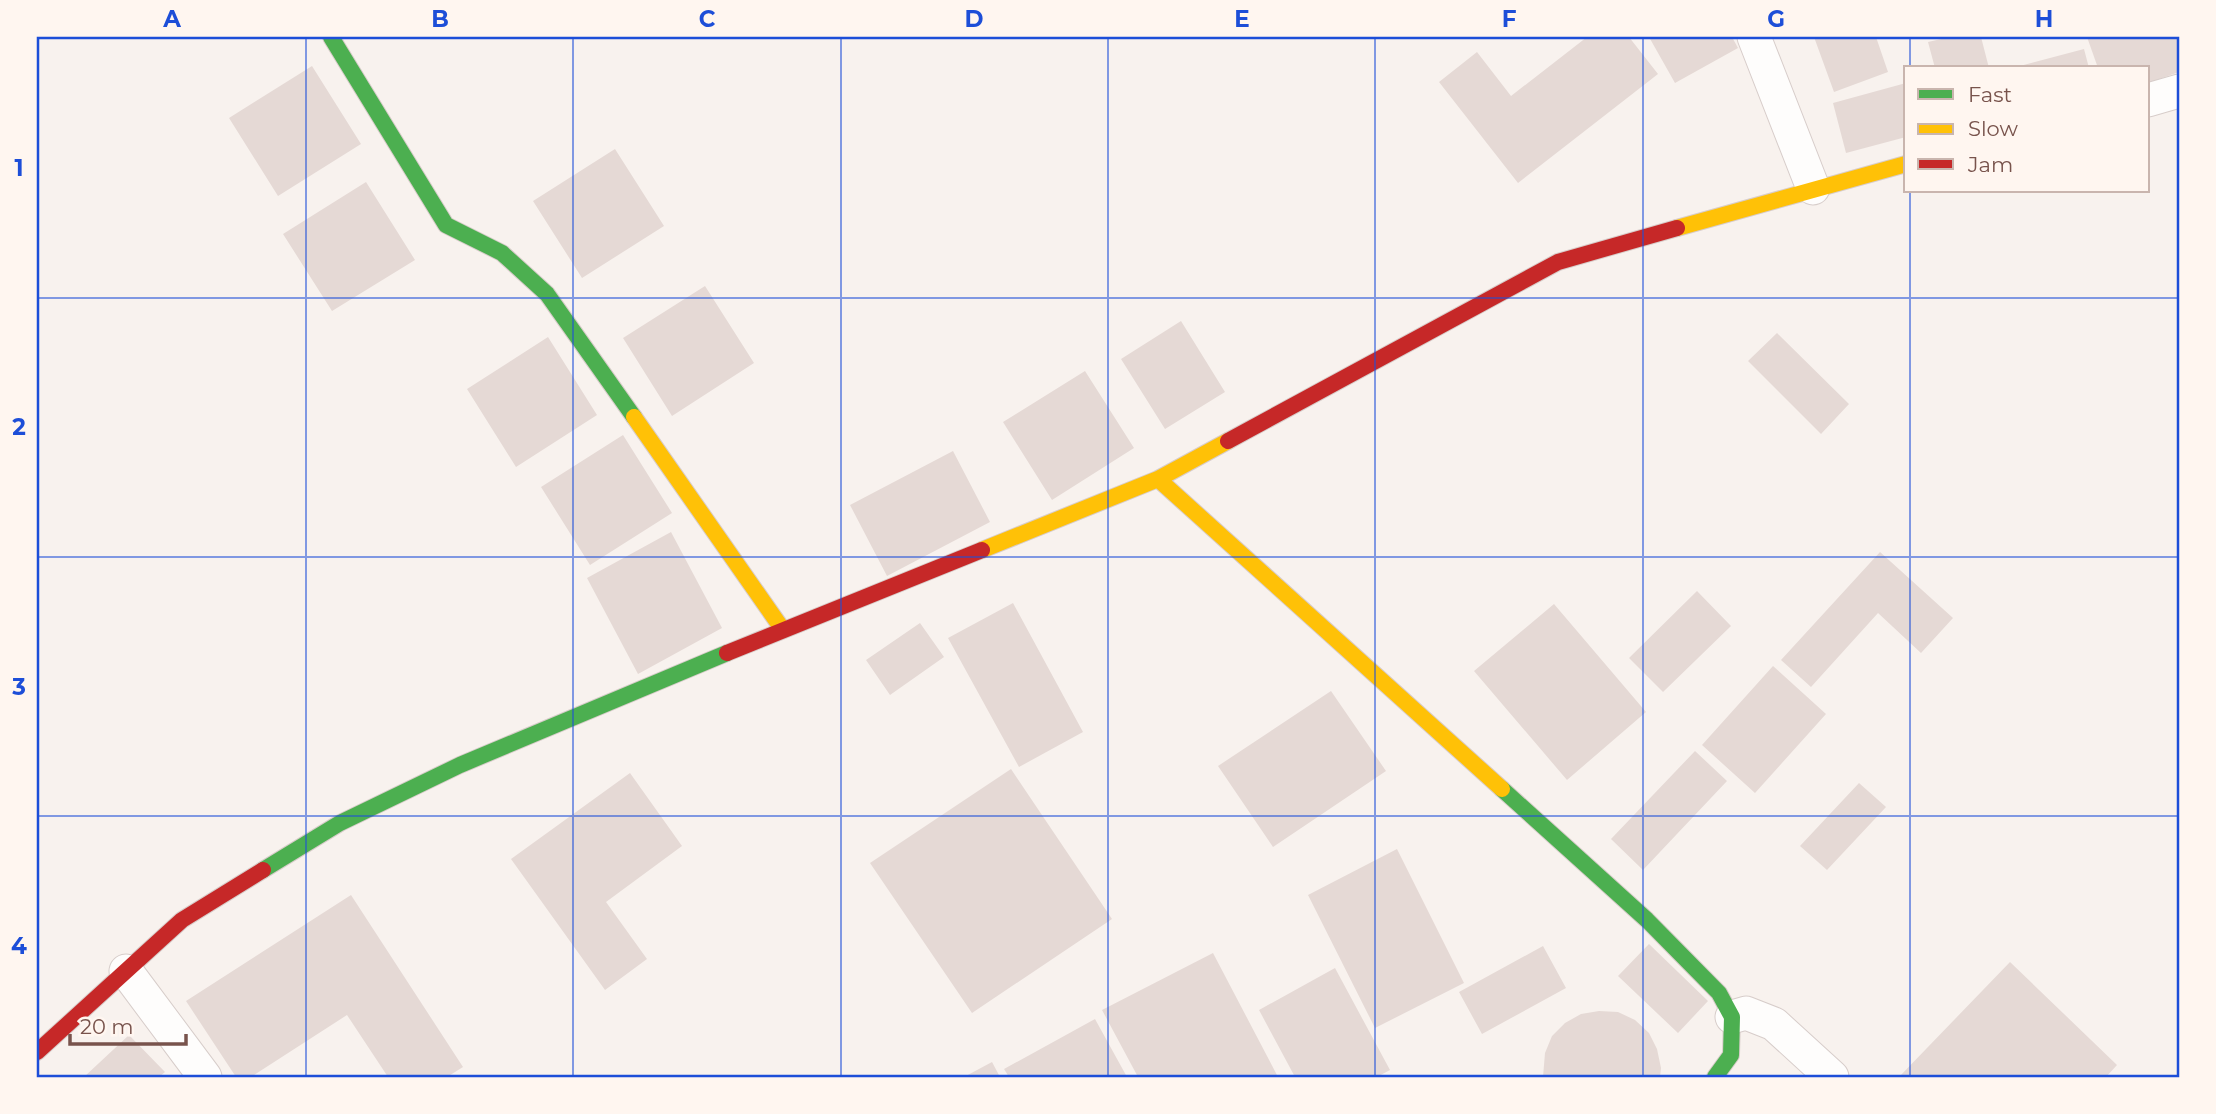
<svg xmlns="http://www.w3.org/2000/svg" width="2216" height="1114" font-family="Montserrat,sans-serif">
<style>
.building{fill:#e5d9d5}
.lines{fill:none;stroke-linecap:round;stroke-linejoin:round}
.street-casing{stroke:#d7cdca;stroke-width:35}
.fast-casing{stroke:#d8cdca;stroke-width:18}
.slow-casing{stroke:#d8cdca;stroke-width:18}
.jam-casing{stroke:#d8cdca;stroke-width:18}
.street{stroke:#fefdfc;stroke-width:33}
.fast{stroke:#4caf50;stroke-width:16}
.slow{stroke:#ffc107;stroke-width:16}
.jam{stroke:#c62828;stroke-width:16}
.grid{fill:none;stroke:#1d4ed8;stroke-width:2;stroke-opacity:0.55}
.neatline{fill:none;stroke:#1d4ed8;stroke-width:2.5}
.grid-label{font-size:23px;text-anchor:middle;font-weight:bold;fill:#1d4ed8}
</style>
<rect width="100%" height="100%" fill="#f8f2ee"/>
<path class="building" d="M1587,37H1629L1658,74L1518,183L1439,82L1477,52L1511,96Z
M1649,37H1732L1738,48L1675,83Z
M1814,37H1876L1888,72L1834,92Z
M1950,37H1981L1989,68H1935L1928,42Z
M2087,37H2179V72L2148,83V68H2098Z
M2084,49L2089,68H2016V67Z
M312,66L361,144L278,196L229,118Z
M1906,83V137L1846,153L1833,103Z
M615,149L664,226L582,278L533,201Z
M366,182L415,260L332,311L283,234Z
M705,286L754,363L672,416L623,338Z
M1181,321L1225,392L1165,429L1121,359Z
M1777,333L1849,404L1821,434L1748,361Z
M548,337L597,415L516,467L467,389Z
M1085,371L1134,448L1052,500L1003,422Z
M623,435L672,513L590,565L541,487Z
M953,451L990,522L887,576L850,505Z
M671,532L722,628L638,674L587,578Z
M1880,552L1953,618L1921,653L1878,613L1811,687L1781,660Z
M1697,591L1731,626L1663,692L1629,658Z
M1013,603L1083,732L1019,767L948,638Z
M1554,604L1646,712L1567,780L1474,671Z
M920,623L944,657L890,695L866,660Z
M1773,666L1826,714L1755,793L1702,745Z
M1331,691L1386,771L1273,847L1218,766Z
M1695,751L1727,781L1643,870L1611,839Z
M1011,769L1112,919L972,1013L870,863Z
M630,773L682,846L606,902L647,959L605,990L511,859Z
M1859,783L1886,807L1827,870L1800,846Z
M1397,849L1464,983L1375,1028L1308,895Z
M351,895L463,1067L447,1077H388L347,1015L251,1077H236L186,1001Z
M1649,944L1708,1001L1678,1033L1618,976Z
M1543,946L1566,988L1482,1034L1459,992Z
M1213,953L1278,1077H1138L1102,1010Z
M2010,962L2117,1065L2106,1077H1899Z
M1335,968L1390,1070L1377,1077H1295L1259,1010Z
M1599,1011L1618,1012L1635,1020L1649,1033L1657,1049L1661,1068L1660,1077H1543L1545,1053L1552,1036L1565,1023L1581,1014Z
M1095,1019L1127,1077H1009L1004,1069Z
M129,1035L165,1072L159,1077H84Z
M992,1062L1000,1077H964Z"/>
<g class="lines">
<defs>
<path id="street" d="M1754,37L1813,188
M2148,100L2179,91
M126,971L205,1077
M1732,1017L1746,1013L1774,1024L1832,1077"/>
<path id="fast" d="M331,37L446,225L502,253L547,294L634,417
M1502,789L1647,920L1719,993L1732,1017L1731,1055L1715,1077
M263,870L340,823L460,765L727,653"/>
<path id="slow" d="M1677,228L1906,164
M634,417L783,630
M1228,441L1158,479L1502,789
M982,550L1158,479"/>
<path id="jam" d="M1228,441L1558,262L1677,228
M727,653L982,550
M37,1052L182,920L263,870"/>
</defs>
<use href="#street" class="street-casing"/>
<use href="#fast" class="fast-casing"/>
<use href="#slow" class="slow-casing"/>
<use href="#jam" class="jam-casing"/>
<use href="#street" class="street"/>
<use href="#fast" class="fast"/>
<use href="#slow" class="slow"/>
<use href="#jam" class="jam"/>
</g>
<path class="grid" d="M306,37V1077M573,37V1077M841,37V1077M1108,37V1077M1375,37V1077M1643,37V1077M1910,37V68M1910,191V1077M37,298H2179M37,557H2179M37,816H2179"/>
<rect width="2216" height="1114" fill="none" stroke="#fff6f0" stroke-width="77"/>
<rect x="1904" y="66" width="245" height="126" fill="#fff6f0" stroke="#c9b5ae" stroke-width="2"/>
<rect x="1918" y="89" width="35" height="10" fill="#4caf50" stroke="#c9b5ae" stroke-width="2"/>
<text x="1968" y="102" font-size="21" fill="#78534c">Fast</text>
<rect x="1918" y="124" width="35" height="10" fill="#ffc107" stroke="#c9b5ae" stroke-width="2"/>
<text x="1968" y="136" font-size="21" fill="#78534c">Slow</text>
<rect x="1918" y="159" width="35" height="10" fill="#c62828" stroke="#c9b5ae" stroke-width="2"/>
<text x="1968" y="172" font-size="21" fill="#78534c">Jam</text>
<path d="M70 1034v10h116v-10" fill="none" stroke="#78534c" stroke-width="3.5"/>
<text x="80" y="1034" font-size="21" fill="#78534c" stroke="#fff6f0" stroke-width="5" paint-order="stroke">20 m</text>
<rect x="38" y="38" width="2140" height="1038" class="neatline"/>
<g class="grid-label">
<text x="172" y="27">A</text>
<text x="440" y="27">B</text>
<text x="707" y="27">C</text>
<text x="974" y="27">D</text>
<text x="1242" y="27">E</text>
<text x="1509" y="27">F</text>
<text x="1776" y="27">G</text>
<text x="2044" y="27">H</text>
<text x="19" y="176">1</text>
<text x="19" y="435">2</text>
<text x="19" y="695">3</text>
<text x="19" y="954">4</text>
</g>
</svg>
